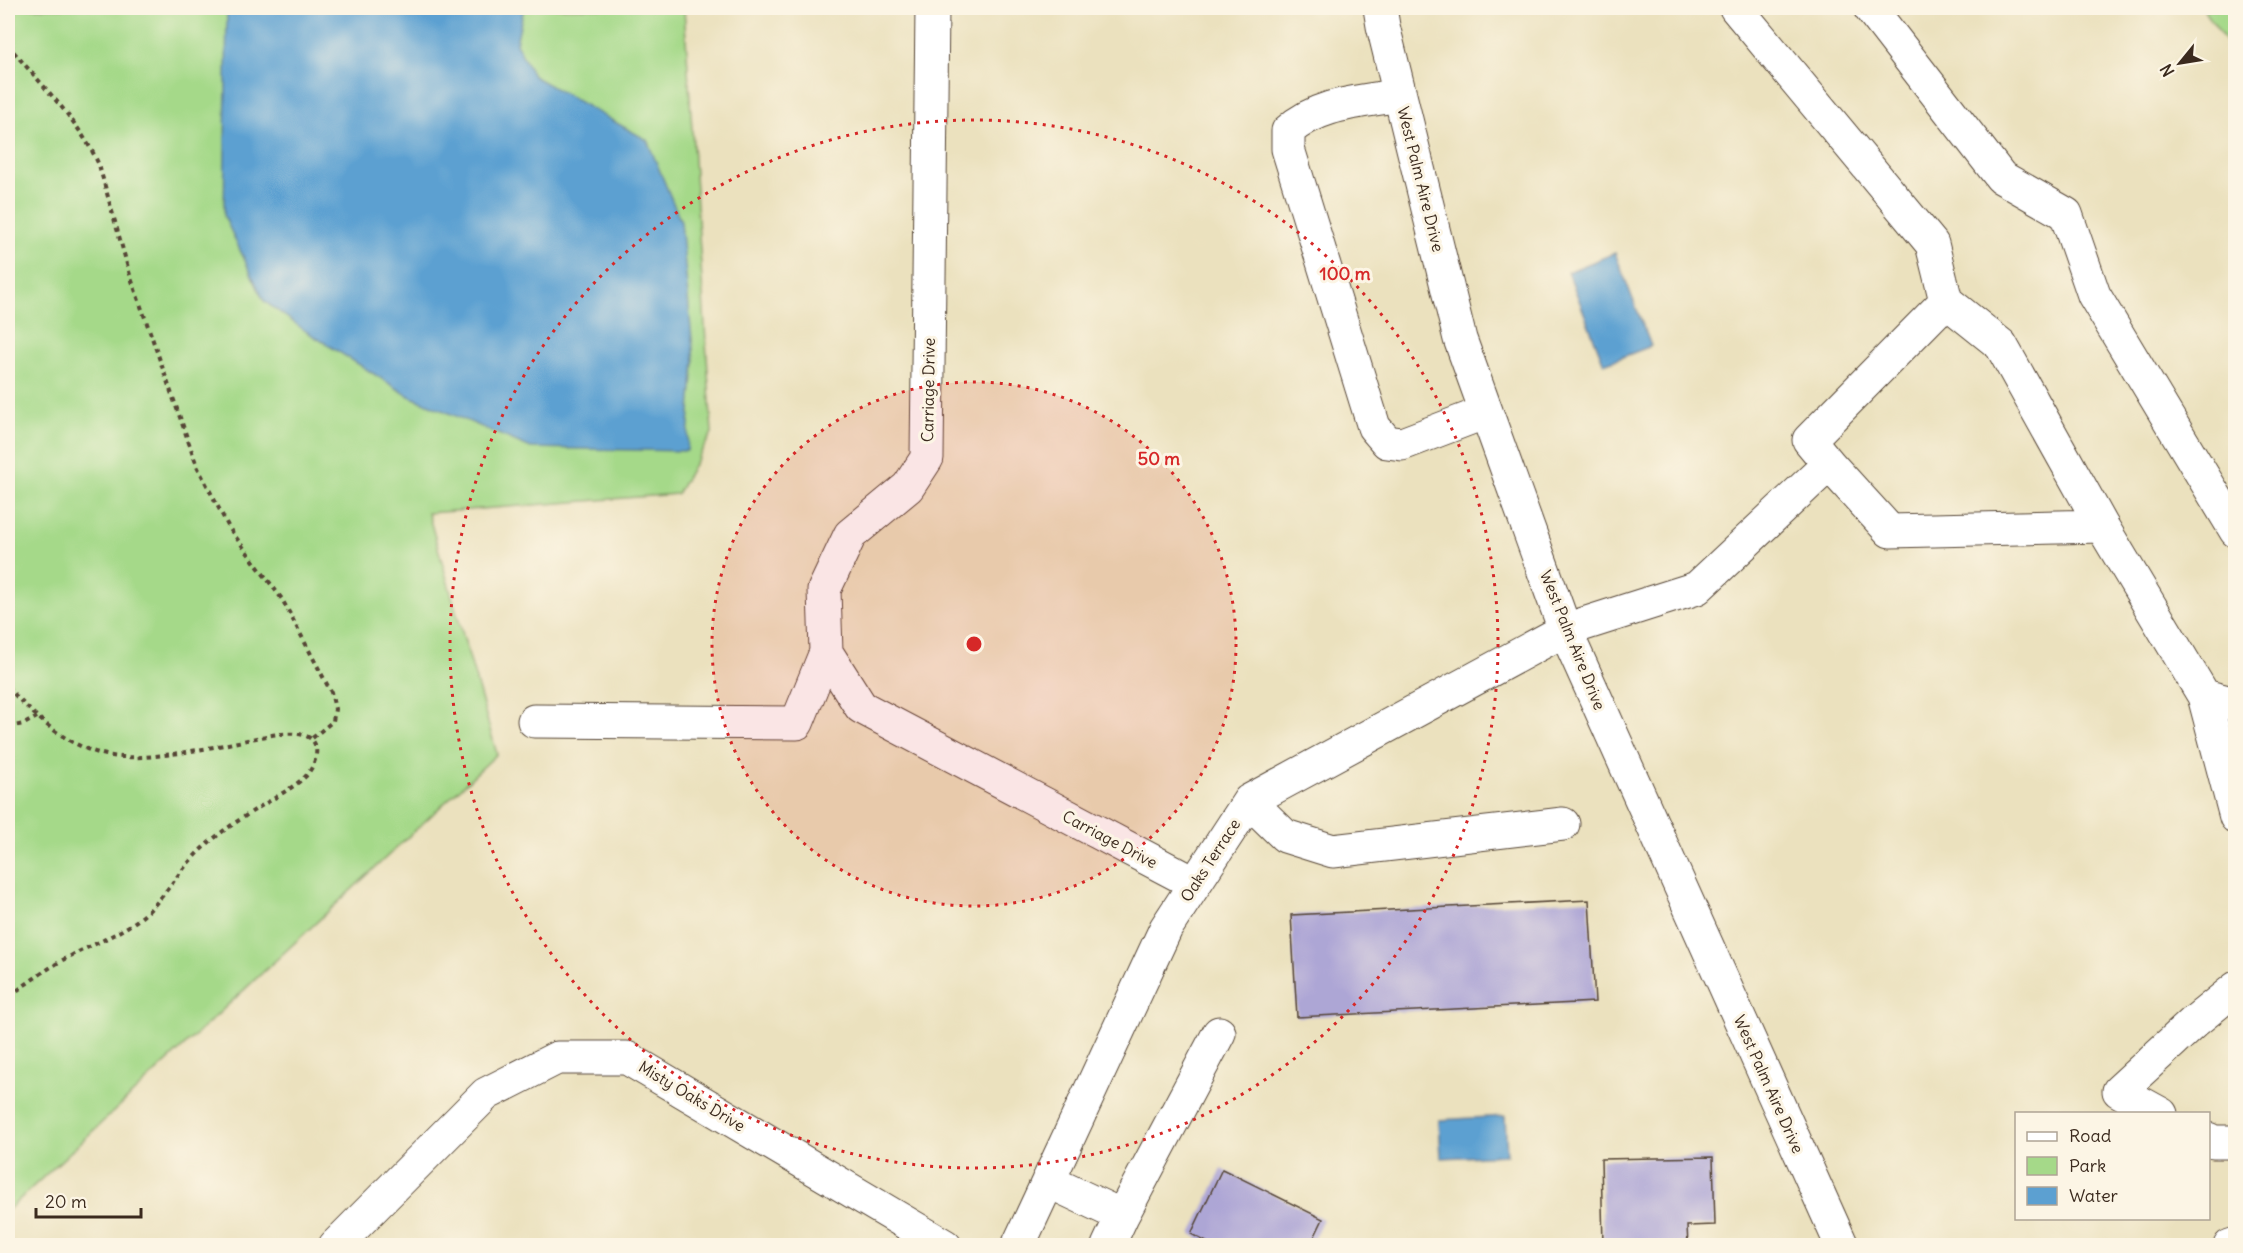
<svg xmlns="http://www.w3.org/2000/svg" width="2243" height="1253" font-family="Delius,sans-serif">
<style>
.green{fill:#a5d989;stroke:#708254;stroke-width:1.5}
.water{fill:#5ca0d1;stroke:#4c6578;stroke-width:1.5}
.building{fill:#ada6d5}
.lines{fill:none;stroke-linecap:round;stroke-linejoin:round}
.minor-casing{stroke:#554536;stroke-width:35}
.path{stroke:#554536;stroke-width:4;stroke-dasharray:4.5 4.5;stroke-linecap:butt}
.minor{stroke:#fff;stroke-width:33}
.ring{fill:none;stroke:#d62828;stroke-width:3;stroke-dasharray:3 6}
.labels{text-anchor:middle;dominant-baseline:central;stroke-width:6;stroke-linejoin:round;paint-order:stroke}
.street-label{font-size:16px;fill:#3b2a1e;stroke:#fcf5e5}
.centre{fill:#d62828;stroke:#fcf5e5;stroke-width:3}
.ring-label{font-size:18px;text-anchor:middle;font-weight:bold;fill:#d62828;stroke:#fcf5e5;stroke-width:6;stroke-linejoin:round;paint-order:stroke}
</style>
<rect width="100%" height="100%" fill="#fcf5e5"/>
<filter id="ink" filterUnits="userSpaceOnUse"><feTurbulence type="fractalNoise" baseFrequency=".0167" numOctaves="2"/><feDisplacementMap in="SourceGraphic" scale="12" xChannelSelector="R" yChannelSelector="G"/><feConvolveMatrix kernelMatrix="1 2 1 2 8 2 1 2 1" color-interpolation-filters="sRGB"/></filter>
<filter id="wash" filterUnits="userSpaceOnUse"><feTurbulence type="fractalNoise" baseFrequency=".008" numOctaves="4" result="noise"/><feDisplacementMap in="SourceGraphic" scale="24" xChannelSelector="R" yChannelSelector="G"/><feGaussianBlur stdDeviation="1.35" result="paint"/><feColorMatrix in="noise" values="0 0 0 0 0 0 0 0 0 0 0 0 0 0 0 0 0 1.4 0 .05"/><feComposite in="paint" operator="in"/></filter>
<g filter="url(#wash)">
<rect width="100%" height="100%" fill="#ebe1be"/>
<path class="green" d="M8,8H684L712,433L677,494L428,513L497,754L8,1210Z
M2203,8H2235V55Z"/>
<path class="water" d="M227,8H524L516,43L533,76L647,140L681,222L694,361L687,451L531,448L409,396L307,332L264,301L224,216Z
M1615,253L1651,346L1604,364L1568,272Z
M1505,1116L1507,1155L1441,1158L1439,1120Z"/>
<g id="blocks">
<path class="building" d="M1589,900L1595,1002L1297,1017L1291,915Z
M1713,1157L1715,1225L1687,1226L1688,1246H1603L1601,1159Z
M1222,1169L1323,1219L1310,1246H1214L1191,1234Z"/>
</g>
</g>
<g filter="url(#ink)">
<use href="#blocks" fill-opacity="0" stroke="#554536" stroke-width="1.5"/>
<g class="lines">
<defs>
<path id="minor" d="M932,8L927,458L908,487L850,535L824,590L826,652L861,707L1194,883
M1380,8L1383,26L1460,339L1565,630L1842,1246
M1736,8L1932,244L1946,301L2001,345L2102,526
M1870,8L2001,177L2066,214L2094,295L2236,531
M1400,95C1361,102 1318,103 1288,131V149L1374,427L1387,442L1402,444L1486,412
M1829,464L1809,440L1946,301
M2204,696L2236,704
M534,721L797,723L826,652
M1249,801L1285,836L1333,851L1563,824
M2161,1114L2119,1091L2194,1022L2236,988
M2208,1139L2213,1142H2236
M1048,1181L1122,1216L1108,1246
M1122,1216L1219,1033
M335,1246L486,1094L557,1058H627L945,1246
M1018,1246L1166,928L1249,801L1565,630L1697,588L1829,464L1890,531L2102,526L2204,696L2236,817
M2230,1246L2236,1244"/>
</defs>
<use href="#minor" class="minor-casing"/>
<path class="path" d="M8,45C39,83 79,120 99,165L130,275L197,466L229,528L282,599L331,692L335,709L333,721L310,740
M8,687C33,716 71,750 112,756C146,761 199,750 233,743C254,739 275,732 296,734C324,735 319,762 305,777C291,790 261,805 244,817C225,829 206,843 191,860C175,877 162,900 144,915C120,935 88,946 61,961C42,972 25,985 8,997
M8,727L24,724L37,717"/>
<use href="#minor" class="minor"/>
</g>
</g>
<circle cx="974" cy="644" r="262" fill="#d62828" fill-opacity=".12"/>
<g class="ring">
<circle cx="974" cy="644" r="262"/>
<circle cx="974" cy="644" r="524"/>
</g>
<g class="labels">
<g class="street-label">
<text transform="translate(1421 179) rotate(76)">West Palm Aire Drive</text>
<text transform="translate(928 390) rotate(-89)">Carriage Drive</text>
<text transform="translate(1573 640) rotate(68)">West Palm Aire Drive</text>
<text transform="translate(1110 839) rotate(28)">Carriage Drive</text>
<text transform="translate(1210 860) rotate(-57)">Oaks Terrace</text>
<text transform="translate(1769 1084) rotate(66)">West Palm Aire Drive</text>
<text transform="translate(692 1096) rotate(31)">Misty Oaks Drive</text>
</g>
</g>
<circle cx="974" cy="644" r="9" class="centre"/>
<g class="ring-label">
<text x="1345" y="280">100 m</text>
<text x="1159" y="465">50 m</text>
</g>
<rect width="2243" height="1253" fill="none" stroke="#fcf5e5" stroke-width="30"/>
<rect x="2015" y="1112" width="195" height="108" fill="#fcf5e5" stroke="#afa495" stroke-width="1.5"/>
<rect x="2027" y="1132" width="30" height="9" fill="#ffffff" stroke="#afa495" stroke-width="1.5"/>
<text x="2069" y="1142" font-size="18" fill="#3b2a1e">Road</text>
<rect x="2027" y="1157" width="30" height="18" fill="#a5d989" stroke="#afa495" stroke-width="1.5"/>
<text x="2069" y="1172" font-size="18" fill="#3b2a1e">Park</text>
<rect x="2027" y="1187" width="30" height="18" fill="#5ca0d1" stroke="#afa495" stroke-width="1.5"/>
<text x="2069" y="1202" font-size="18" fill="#3b2a1e">Water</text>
<g transform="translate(2180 63) rotate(240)" stroke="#fcf5e5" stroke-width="4.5" paint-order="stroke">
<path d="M0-4.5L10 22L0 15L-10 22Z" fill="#3b2a1e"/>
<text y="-9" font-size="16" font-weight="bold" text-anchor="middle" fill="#3b2a1e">N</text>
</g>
<path d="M36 1208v9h105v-9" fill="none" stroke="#3b2a1e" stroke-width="3"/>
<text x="45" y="1208" font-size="18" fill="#3b2a1e" stroke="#fcf5e5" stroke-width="4.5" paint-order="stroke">20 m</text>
</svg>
